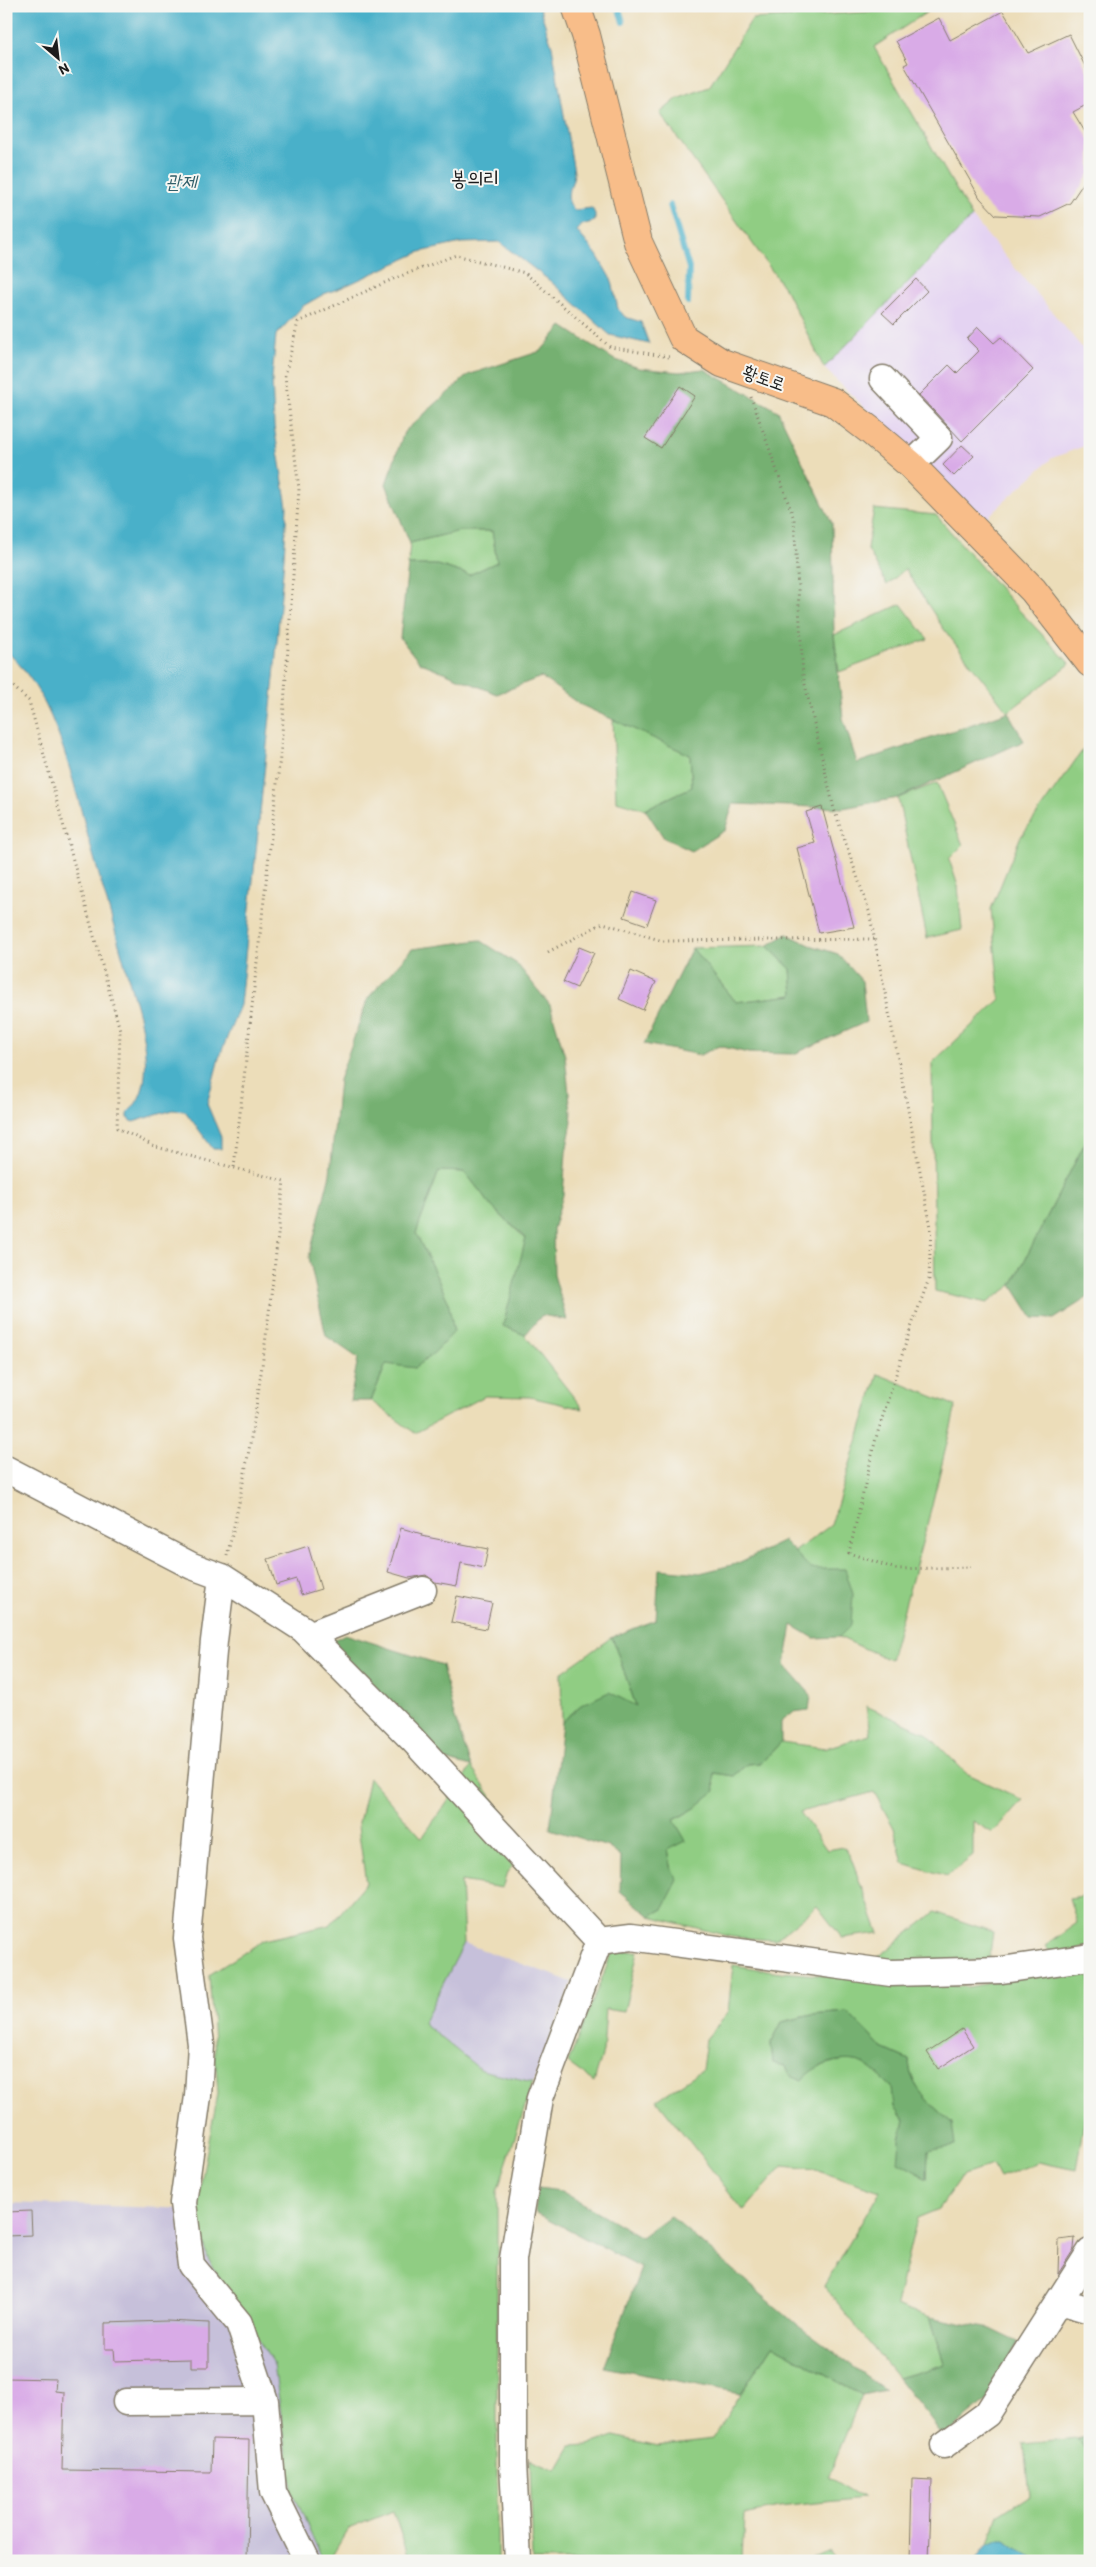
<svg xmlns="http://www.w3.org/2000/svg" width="1096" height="2567" font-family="Itim,'Poor Story',sans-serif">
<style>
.built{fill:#e4d3f2}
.industrial{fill:#c6c0da}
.green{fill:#90cd83;stroke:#567450;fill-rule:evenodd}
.forest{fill:#74b071;stroke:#486646}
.water{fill:#4ab0c9;stroke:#336672}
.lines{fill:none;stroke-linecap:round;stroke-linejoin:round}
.stream{stroke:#4ab0c9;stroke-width:6}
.building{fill:#d9abe7}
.minor-casing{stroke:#847c6a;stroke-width:29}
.major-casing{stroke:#847c6a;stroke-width:30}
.path{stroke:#847c6a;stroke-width:3;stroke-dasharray:1 4;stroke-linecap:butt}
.minor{stroke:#fff;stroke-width:26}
.major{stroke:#f8bd89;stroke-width:28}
.labels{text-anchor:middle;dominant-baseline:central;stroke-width:4;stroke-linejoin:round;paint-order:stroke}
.street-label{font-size:18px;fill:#1c1c1c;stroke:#f6f6f2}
.water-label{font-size:19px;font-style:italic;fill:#315f6a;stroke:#f6f6f2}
.quarter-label{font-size:20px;fill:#1c1c1c;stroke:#f6f6f2}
</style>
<rect width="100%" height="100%" fill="#f6f6f2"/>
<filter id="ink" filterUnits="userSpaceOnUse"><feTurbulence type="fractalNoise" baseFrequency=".02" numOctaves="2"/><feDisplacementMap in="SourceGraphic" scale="10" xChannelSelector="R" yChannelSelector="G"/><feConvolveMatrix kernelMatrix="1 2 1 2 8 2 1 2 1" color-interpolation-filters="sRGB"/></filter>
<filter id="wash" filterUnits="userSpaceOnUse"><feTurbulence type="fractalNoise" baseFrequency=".0096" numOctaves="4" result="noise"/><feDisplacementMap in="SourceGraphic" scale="20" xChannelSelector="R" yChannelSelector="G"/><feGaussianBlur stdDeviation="1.12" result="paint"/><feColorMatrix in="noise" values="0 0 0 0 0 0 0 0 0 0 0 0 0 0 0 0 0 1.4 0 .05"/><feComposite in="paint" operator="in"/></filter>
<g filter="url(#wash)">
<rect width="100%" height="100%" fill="#ecddb9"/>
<path class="built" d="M972,217L1090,357V444L1052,458L982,522L824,368Z"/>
<path class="industrial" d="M464,1943L572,1982L533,2082L481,2070L422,2023Z
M6,2203L196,2209L208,2259L274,2365L292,2490L323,2561H6Z"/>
<path class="green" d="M933,8L874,47L972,217L824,368L787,292L660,113L677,99L709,87L752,19Z
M874,509L936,515L1017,608L1070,664L1008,712L943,628L905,569L887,585L867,548Z
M460,531H492L497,562L469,575L438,565H408L410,543Z
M901,604L928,639L839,672L834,635Z
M613,719L690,755L692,787L645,809L616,801Z
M1090,740V1133L1012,1285L987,1303L935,1291L932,1063L1000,999L991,909L1020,838Z
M937,783L963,845L949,859L958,886L962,930L927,938L898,798Z
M767,946L791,969L793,995L736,1002L692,948Z
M439,1171L465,1172L493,1208L526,1239L504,1326L525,1335L583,1409L530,1397L485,1396L415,1433L371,1401L386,1364L448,1301L416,1233Z
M878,1374L956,1406L928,1521L890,1660L839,1637L851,1625L811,1569L794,1552L831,1525Z
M612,1637L636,1706L581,1705L562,1722L561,1673Z
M866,1706L926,1733L966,1773L1023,1800L993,1833L973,1821V1856L947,1876L903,1863L894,1828L874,1792L800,1812L827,1850L844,1847L850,1856L879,1933L842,1938L817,1906L775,1940L732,1937L650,1916L663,1909L672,1871L668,1850L673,1821L695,1808L714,1773L734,1776L747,1764L761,1763L781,1742L825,1748L870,1735Z
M471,1767L526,1848L507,1873L502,1888L461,1881L464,1943L423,2023L481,2070L533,2082L497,2192V2561H410L393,2511L348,2529L329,2561H323L292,2490L274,2365L208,2259L196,2209L218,2093L209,1975L264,1940L330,1925L366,1883L358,1827L369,1778L422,1838Z
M1090,1895V1946L1053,1956L1045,1946L1077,1923L1069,1898Z
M935,1912L993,1932L989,1960L871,1963Z
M638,1951L624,2012L606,2009L603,2052L594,2082L568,2063L612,1953Z
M733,1965L780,1972L968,1987L1090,1965V2085L1076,2170L1038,2162L999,2178L992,2165L963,2175L939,2209L917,2218L896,2305L930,2317L945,2364L898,2378L824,2286L880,2191L815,2169L783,2166L744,2211L657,2100L702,2070L706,2039L728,2012ZM847,2012L882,2048L909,2060C909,2088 933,2106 952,2123L928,2151L927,2178L900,2140L905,2121L894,2107L892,2087C883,2080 871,2066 861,2062C840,2055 810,2071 789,2075L786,2066L773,2063L771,2043L782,2022L812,2015Z
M772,2345L862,2395L828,2477L863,2498L779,2507L744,2514L742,2561H679V2557L655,2556L649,2561H533L530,2459L557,2470L571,2446L589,2445L614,2436L657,2446L712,2439Z
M1077,2438L1090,2452V2561H1035L1007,2539L989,2544L997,2517L1029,2496L1024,2443Z
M829,2551L837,2561H805H806Z"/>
<path class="forest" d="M562,326L613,359L639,368L679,372L704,369L778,411L832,523L834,635L843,718L857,763L1008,712L1024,741L898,798L843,808L733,804L725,830L692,851L664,838L645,809L692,787L690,755L579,704L541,677L497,694L419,662L400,638L408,565H438L469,575L497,562L492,531H460L410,543L386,484L404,432L468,375L541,351Z
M787,934L810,945L838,954L862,981L866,1022L794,1054L748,1053L719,1046L700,1055L644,1044L692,948L736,1002L793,995L791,969L767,946Z
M480,940L517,964L550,1005L565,1056L572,1122L566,1152L563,1195L553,1229L554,1275L567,1320L542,1315L525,1335L503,1326L526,1238L493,1208L465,1172L439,1171L416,1233L448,1301L454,1332L435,1352L415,1368L386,1364L371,1401H350L358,1358L326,1336L309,1257L330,1174L339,1080L368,998L412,949Z
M1090,1133V1296L1054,1319L1033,1318L1012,1285Z
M784,1541L811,1569H845L853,1594L851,1625L839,1637L814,1638L792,1625L785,1665L811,1695L809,1710L793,1712L781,1721V1742L761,1763L747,1764L734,1776L714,1773L715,1791L695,1808L674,1820L686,1841L668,1850L672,1871L678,1880L663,1909L650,1916L620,1891L621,1857L608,1847L550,1829L562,1722L581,1705L609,1692L636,1706L612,1637L656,1620L659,1569L700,1573L736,1564Z
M345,1634L442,1665L452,1709L471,1767L445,1760L328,1643Z
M847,2012L882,2048L909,2060C909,2088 933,2106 952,2123L955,2146L928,2151L927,2178L898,2162L900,2140L905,2121L894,2107L892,2087C883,2080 870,2065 860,2062C840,2057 815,2064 802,2080L789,2075L786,2066L773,2063L771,2043L782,2022L812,2015Z
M538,2188L561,2191L641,2237L670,2216L797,2325L885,2390L862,2395L772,2345L741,2393L604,2367L641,2268L535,2212Z
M930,2317L991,2329L1018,2342L987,2401L944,2437L898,2378L945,2364Z
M1090,2435V2452L1077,2438Z"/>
<path class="water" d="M6,6H539L552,46L574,172C574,187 561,194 574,210L592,208L595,214V221L582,225L577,231L597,255L612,281L618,309L625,317L641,322L649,344L610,335L550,281L499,242L461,243L420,252L343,287L324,294L303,306L276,335L272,378L274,426L287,507L284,558L274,678L240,1005L219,1058L207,1104L221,1137V1149H213L185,1111L173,1110L133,1122L128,1118V1112C154,1090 145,1045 139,1016C124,961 108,906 92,851C74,788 58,696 6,651Z
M1000,2539H1007L1035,2561H974L989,2544Z"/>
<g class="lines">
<path class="stream" d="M618,6L623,22
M670,205L689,268L688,302"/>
</g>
<g id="blocks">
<path class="building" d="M1003,11L1028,53L1069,34L1090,76V103L1073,112L1090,140V173L1070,203L1040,217L996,215L980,198L904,65L908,63L896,41L939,18L950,40Z
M916,279L927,291L894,324L882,313Z
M978,327L994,343L1001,337L1033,370L962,441L919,395L949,365L957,373L979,351L967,339Z
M680,386L695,396L661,448L645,438Z
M962,445L974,456L954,476L943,465Z
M822,807L854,927L819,933L797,848L815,843L806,812Z
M633,892L656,900L647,925L624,917Z
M579,947L594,953L577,988L563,982Z
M631,971L656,982L643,1010L619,999Z
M401,1528L422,1534L421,1536L488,1549L484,1568L461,1563L457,1586L435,1582L426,1575L409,1578L388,1572Z
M308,1546L321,1589L301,1595L296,1579L276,1585L268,1559Z
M457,1596L492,1603L486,1629L451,1622Z
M962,2029L973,2046L938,2069L927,2052Z
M31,2211L32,2235L6,2236V2212Z
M1075,2238L1074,2249L1058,2274L1059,2240Z
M166,2321L209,2323V2367H191V2359L115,2361L114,2349H105V2323Z
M6,2378L56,2379L55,2391L64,2392L62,2470L211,2472L212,2439L249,2440L247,2561H6Z
M912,2479L932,2480L929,2561H910Z"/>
</g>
</g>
<g filter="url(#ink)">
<use href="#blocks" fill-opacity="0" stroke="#847c6a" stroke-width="1"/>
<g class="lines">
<defs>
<path id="minor" d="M883,379L939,438L911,465
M6,1469L192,1566L222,1577L303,1629L412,1739L599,1941
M222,1577L214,1641L187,1938L201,2044L198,2096L183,2203L191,2265L239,2323L265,2401L273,2492L307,2561
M309,1635L423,1590
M1059,2301L1090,2310
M126,2402L265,2401
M944,2445L987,2414L1090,2252
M518,2561L513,2463V2259L540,2098L599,1941L631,1937L891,1973L1002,1970L1090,1957"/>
<path id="major" d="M576,6L586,35L638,242L683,338L722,363L833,402L871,431L911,465L1033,590L1090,663"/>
</defs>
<use href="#minor" class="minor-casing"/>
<use href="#major" class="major-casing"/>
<path class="path" d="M751,397L794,519L803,676L834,809L869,911L931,1227L929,1279L909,1333L876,1438L849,1553L896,1569L971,1567
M6,680L29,701L120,1030L117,1128L156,1147L284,1181C270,1307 257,1433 227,1556
M548,952L603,923L663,941L874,939
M234,1167L281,748L299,489L285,376L298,322L393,279L456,255L525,273L610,347L669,357"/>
<use href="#minor" class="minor"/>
<use href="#major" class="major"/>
</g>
</g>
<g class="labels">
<g class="street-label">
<text transform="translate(764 378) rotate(20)">황토로</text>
</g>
<g class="water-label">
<text x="181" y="181">관제</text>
</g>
<g class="quarter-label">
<text x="475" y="178">봉의리</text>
</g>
</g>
<rect width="1096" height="2567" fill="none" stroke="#f6f6f2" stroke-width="25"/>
<g transform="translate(58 58) rotate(152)" stroke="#f6f6f2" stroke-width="4" paint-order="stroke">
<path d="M0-4L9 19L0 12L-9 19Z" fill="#1c1c1c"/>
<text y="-8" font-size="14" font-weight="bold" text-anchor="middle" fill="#1c1c1c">N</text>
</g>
</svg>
